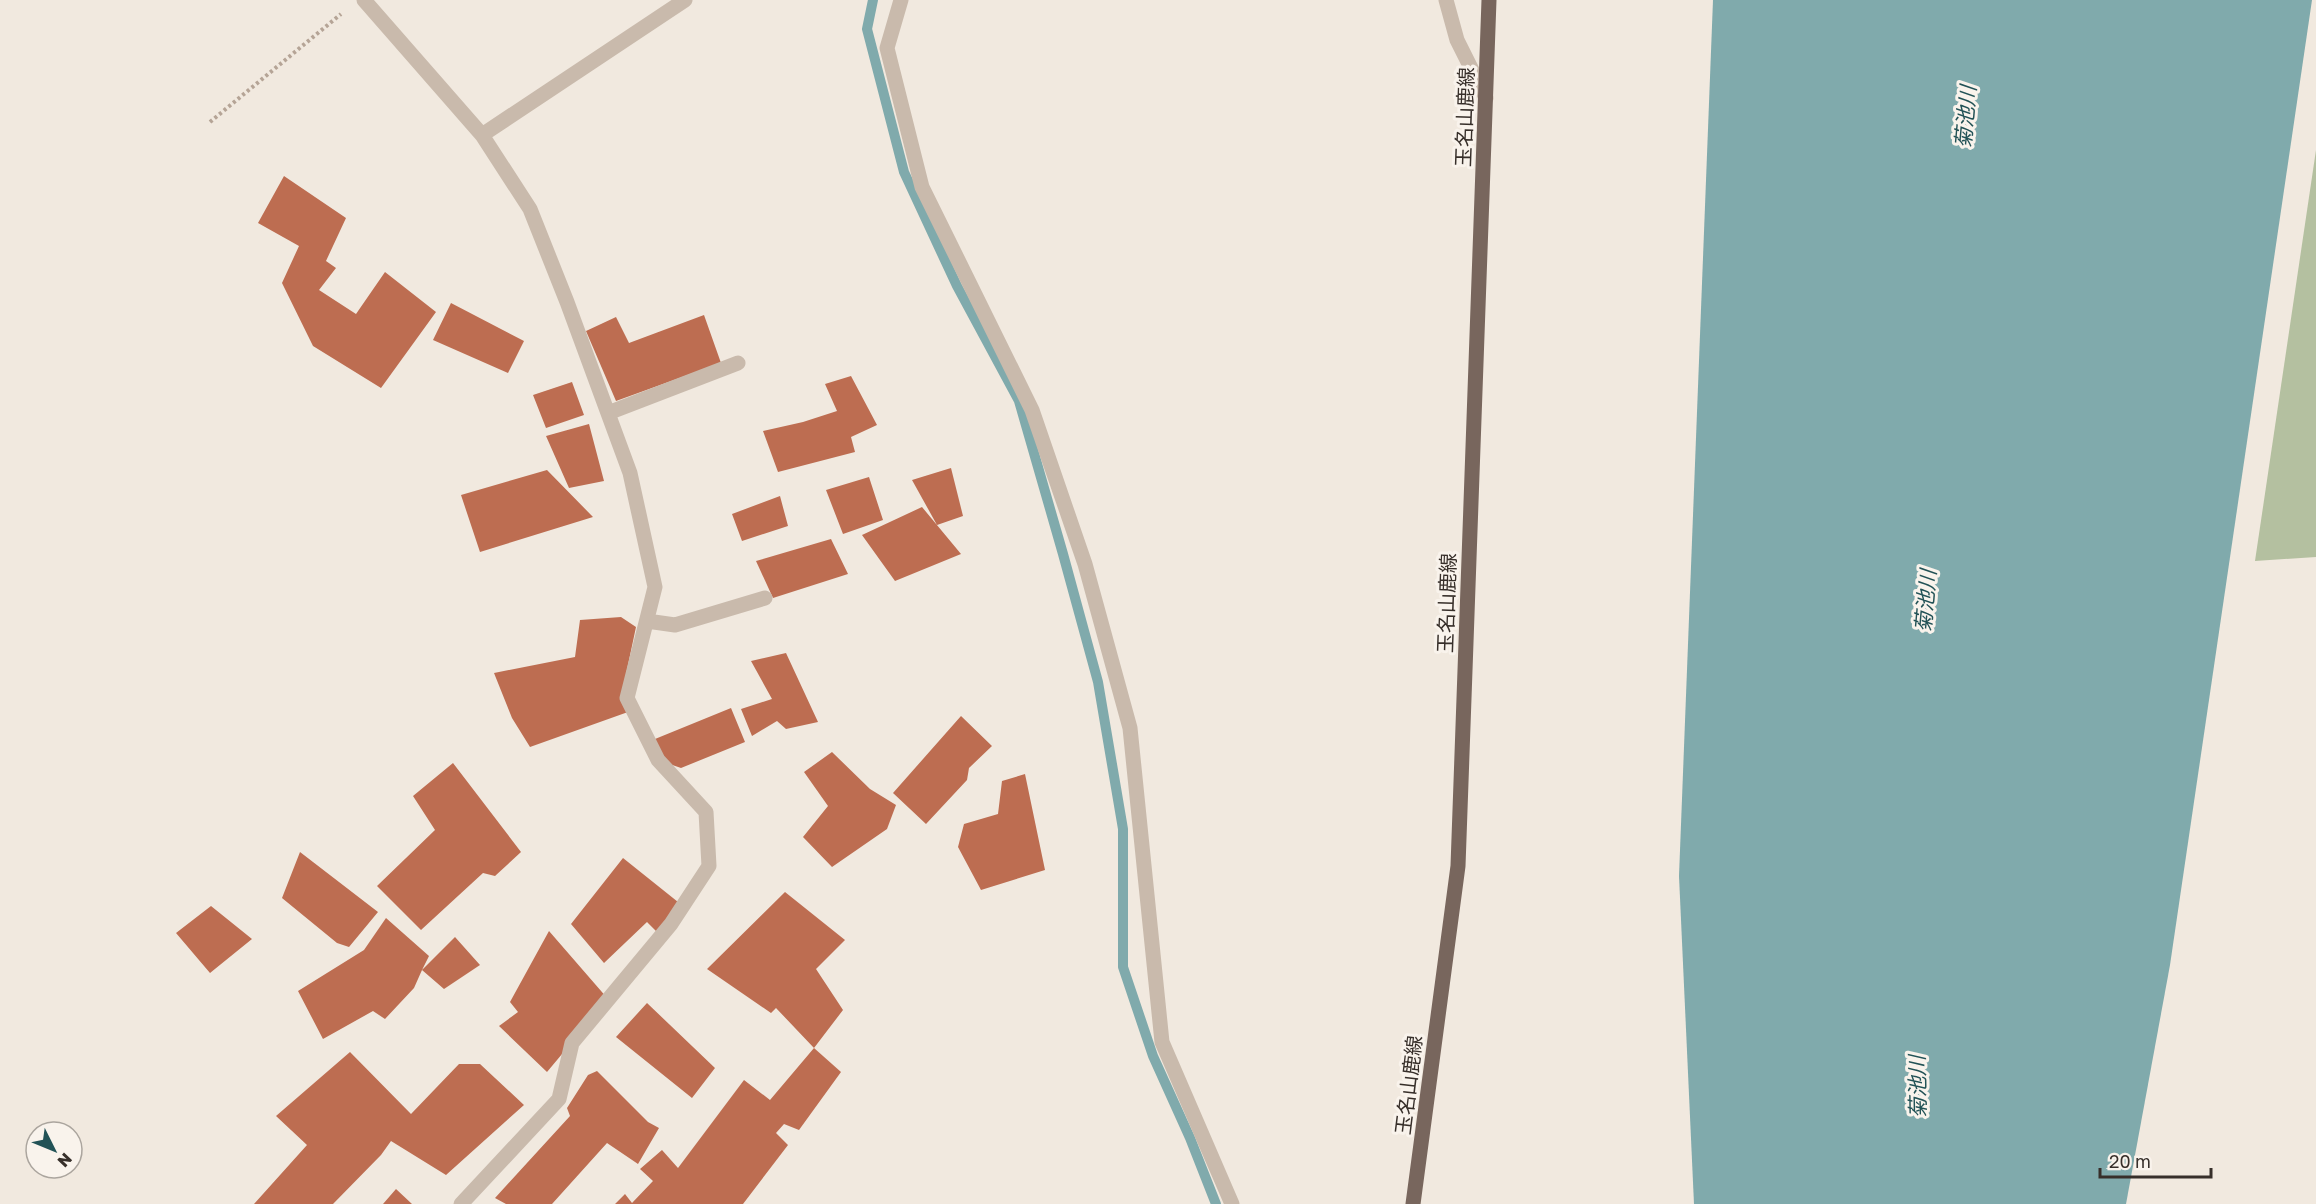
<svg xmlns="http://www.w3.org/2000/svg" width="2316" height="1204" font-family="'Golos Text','Noto Sans JP',sans-serif">
<style>
.green{fill:#b4c0a0}
.water{fill:#80aaac}
.lines{fill:none;stroke-linecap:round;stroke-linejoin:round}
.stream{stroke:#80aaac;stroke-width:10}
.building{fill:#bd6d51}
.path{stroke:#b5a496;stroke-width:4;stroke-dasharray:3 3;stroke-linecap:butt}
.minor{stroke:#c9baac;stroke-width:15}
.primary{stroke:#78665d;stroke-width:15}
.labels{text-anchor:middle;dominant-baseline:central;stroke-width:6;stroke-linejoin:round;paint-order:stroke}
.street-label{font-size:20px;fill:#372f2a;stroke:#f9f3ec}
.water-label{font-size:21px;font-style:italic;fill:#225256;stroke:#f9f3ec}
</style>
<rect width="100%" height="100%" fill="#f1e9df"/>
<path class="green" d="M2316,150V557L2255,561Z"/>
<path class="water" d="M1713,0H2312L2170,965L2126,1204H1694L1679,876Z"/>
<g class="lines">
<path class="stream" d="M873,0L867,29L904,172L957,286L1019,401L1063,554L1098,682L1123,829V967L1153,1056L1190,1138L1216,1204"/>
</g>
<path class="building" d="M284,176L346,218L326,261L336,268L319,290L356,314L385,272L436,312L381,388L313,346L282,283L299,246L258,223Z
M451,303L524,341L508,373L433,340Z
M704,315L721,363L616,401L586,331L616,317L629,343Z
M851,376L877,425L851,437L855,452L778,472L763,431L803,422L837,411L825,384Z
M572,382L584,415L546,428L533,395Z
M589,424L604,481L569,488L546,436Z
M951,468L963,516L937,525L912,480Z
M547,470L593,517L480,552L461,495Z
M869,477L883,520L843,534L826,490Z
M780,496L788,526L742,541L732,514Z
M922,507L961,554L895,581L862,535Z
M831,539L848,574L773,598L756,561Z
M621,617L636,627L621,698L628,712L530,747L512,718L494,673L575,657L580,620Z
M786,653L818,722L786,729L777,721L752,736L741,709L772,699L751,661Z
M731,708L745,742L681,768L658,760L655,739Z
M961,716L992,746L969,768L967,780L926,824L893,793Z
M832,752L870,789L896,805L887,829L832,867L803,837L828,806L804,772Z
M453,763L521,852L495,876L483,873L421,930L377,886L435,830L413,796Z
M1025,774L1045,870L981,890L958,847L964,824L998,814L1002,781Z
M300,852L378,912L349,947L337,943L282,898Z
M623,858L683,906L661,936L647,922L604,963L571,924Z
M785,892L845,940L816,969L843,1010L814,1048L776,1008L771,1013L707,969Z
M211,906L252,939L210,973L176,933Z
M386,918L429,956L422,970L455,937L480,965L444,989L422,970L414,988L385,1019L373,1011L323,1039L298,991L364,950Z
M549,931L608,999L547,1072L499,1026L518,1012L510,1002Z
M647,1003L715,1068L692,1098L616,1037Z
M814,1048L841,1072L799,1130L784,1124L776,1133L788,1145L743,1204H615L625,1194L632,1203L653,1181L640,1169L662,1150L678,1168L744,1080L770,1100Z
M350,1052L411,1114L459,1064H480L524,1105L446,1175L391,1141L381,1155L333,1204H254L307,1145L276,1116Z
M597,1071L648,1122L659,1128L638,1164L607,1143L552,1204H506L495,1198L570,1116L567,1108L588,1075Z
M396,1189L412,1204H383Z"/>
<g class="lines">
<path class="path" d="M210,122L341,14"/>
<path class="minor" d="M364,0L482,135L530,209L567,302L630,473L655,587L627,698L658,760L706,812L709,866L671,924L572,1043L559,1099L461,1204
M901,0L887,48L922,187L1032,410L1085,564L1130,728L1162,1042L1232,1204
M1446,0L1457,40L1486,98
M482,135L685,0
M608,413L738,363
M647,621L675,625L765,598"/>
<path class="primary" d="M1413,1204L1458,866L1489,0"/>
</g>
<g class="labels">
<g class="street-label">
<text transform="translate(1464 117) rotate(-88)">玉名山鹿線</text>
<text transform="translate(1446 603) rotate(-88)">玉名山鹿線</text>
<text transform="translate(1408 1085) rotate(-83)">玉名山鹿線</text>
</g>
<g class="water-label">
<text transform="translate(1965 117) rotate(-85)">菊池川</text>
<text transform="translate(1925 601) rotate(-85)">菊池川</text>
<text transform="translate(1917 1087) rotate(-91)">菊池川</text>
</g>
</g>
<g transform="translate(54 1150) rotate(133)"><circle r="28" fill="#f9f3ec" stroke="#aba59e" stroke-width="1.5"/>
<path d="M0-4.5L10 22L0 15L-10 22Z" fill="#225256"/>
<text y="-9" font-size="16" font-weight="bold" text-anchor="middle" fill="#372f2a">N</text>
</g>
<path d="M2100 1168v9h111v-9" fill="none" stroke="#372f2a" stroke-width="3"/>
<text x="2109" y="1168" font-size="18" fill="#372f2a" stroke="#f9f3ec" stroke-width="4.5" paint-order="stroke">20 m</text>
</svg>
